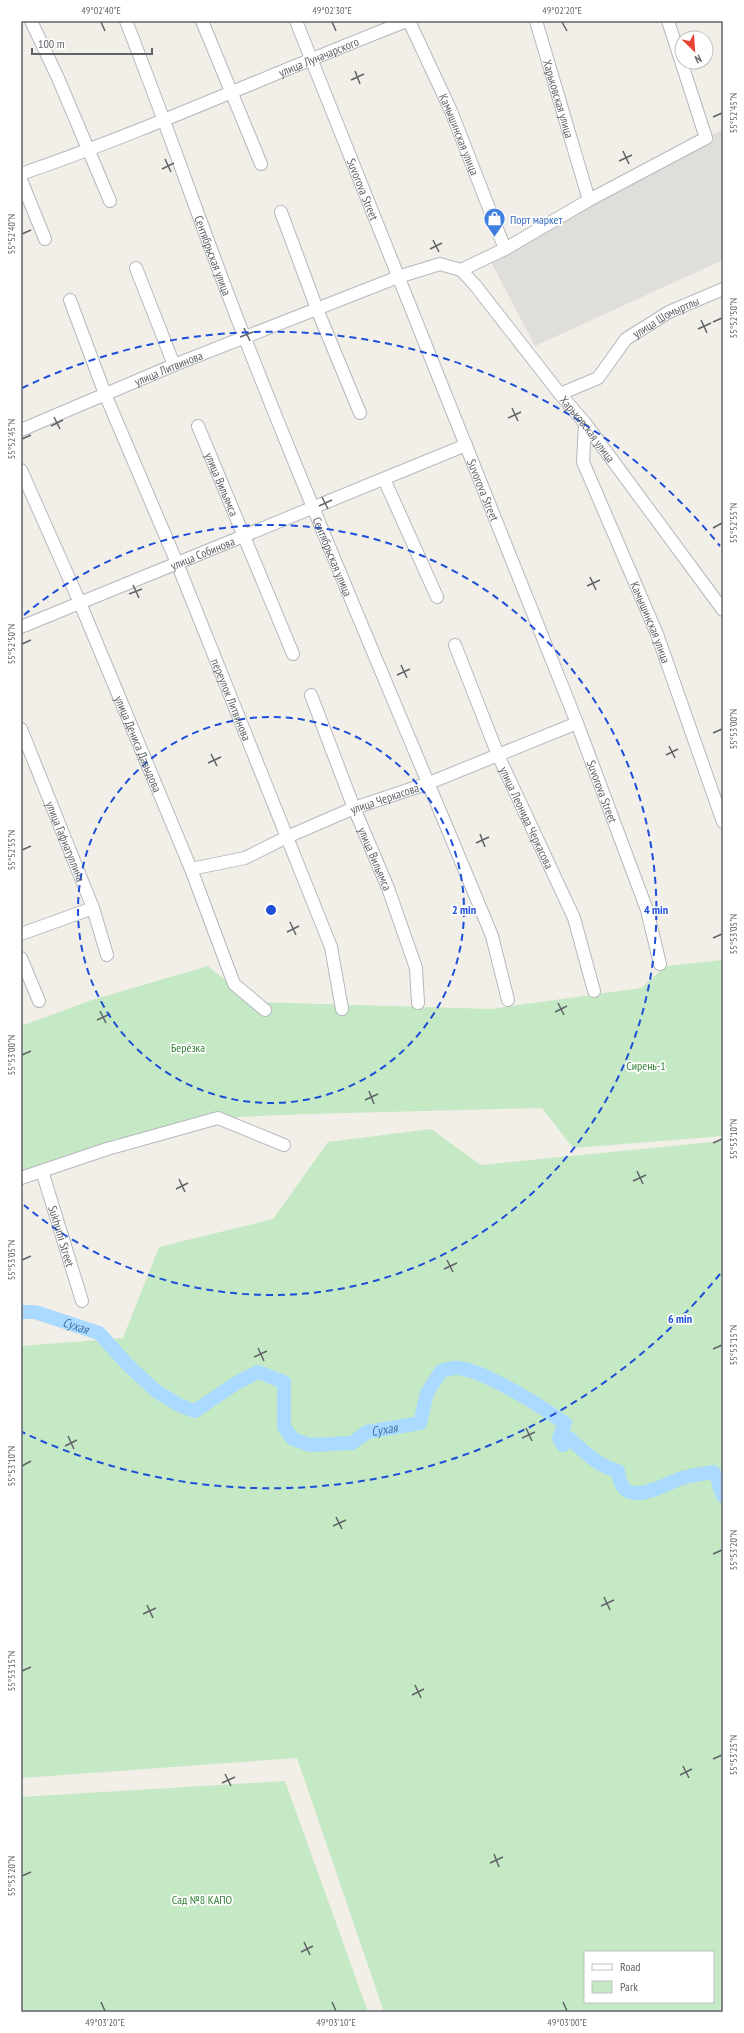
<svg xmlns="http://www.w3.org/2000/svg" width="744" height="2033" font-family="'PT Sans Narrow',sans-serif">
<style>
.industrial{fill:#e0deda}
.green{fill:#c5e8c5;fill-rule:evenodd}
.lines{fill:none;stroke-linecap:round;stroke-linejoin:round}
.river{stroke:#aadaff;stroke-width:14}
.minor-casing{stroke:#b5b8bc;stroke-width:14}
.minor{stroke:#fff;stroke-width:12}
.ticks{fill:none;stroke:#5f6368;stroke-width:1.5}
.ring{fill:none;stroke:#1d4ed8;stroke-width:2;stroke-dasharray:7 5}
.labels{text-anchor:middle;dominant-baseline:central;stroke-width:3.5;stroke-linejoin:round;paint-order:stroke}
.street-label{font-size:12px;fill:#5f6368;stroke:#fff}
.shop-label{font-size:12px;fill:#366cbe;stroke:#fff;text-anchor:start}
.park-label{font-size:12px;fill:#348238;stroke:#fff}
.water-label{font-size:13px;font-style:italic;fill:#4174aa;stroke:#fff}
.centre{fill:#1d4ed8;stroke:#fff;stroke-width:2}
.ring-label{font-size:12px;text-anchor:middle;font-weight:bold;fill:#1d4ed8;stroke:#fff;stroke-width:3.5;stroke-linejoin:round;paint-order:stroke}
.neatline{fill:none;stroke:#5f6368;stroke-width:1.5}
.ticks-label{font-size:10px;text-anchor:middle;fill:#5f6368}
</style>
<rect width="100%" height="100%" fill="#f1efe8"/>
<path class="industrial" d="M723,129V260L535,346L491,262Z"/>
<path class="green" d="M723,960V1136L573,1148L542,1108L308,1114L188,1119L21,1177V1026L92,1000L208,966L252,1002L491,1009L641,988L666,966Z
M431,1129L481,1165L723,1141V2012H384L297,1758L21,1778V1346L123,1338L159,1247L273,1219L328,1142ZM585,1952H713V2002H585Z
M285,1781L368,2012H21V1797Z"/>
<g class="lines">
<path class="river" id="s1" d="M21,1312H35L99,1333L127,1364L156,1391L179,1405L195,1411L238,1382L258,1372L284,1382V1427L293,1439L310,1445L352,1443L367,1432L420,1423L427,1393L441,1371C446,1370 453,1367 459,1368C487,1372 541,1406 565,1423L559,1438L563,1445L569,1438C583,1451 598,1466 618,1471C622,1511 660,1486 682,1478C692,1475 703,1474 713,1472L719,1481V1486L723,1496"/>
<defs>
<g id="minor">
<path d="M31,21L58,78L110,201"/>
<path id="s2" d="M126,21C168,127 204,235 246,341C324,541 410,737 492,936L508,1000"/>
<path d="M202,21L261,164"/>
<path id="s3" d="M296,21L577,723L647,910L660,964"/>
<path id="s4" d="M409,21L451,111L505,249"/>
<path id="s5" d="M536,21L589,200"/>
<path id="s6" d="M21,174C152,129 277,71 407,21"/>
<path d="M21,180L45,239"/>
<path d="M281,212L317,309L360,413"/>
<path d="M136,268L174,365"/>
<path d="M461,270L505,249L589,200L706,138L668,21"/>
<path id="s7" d="M70,300L105,394L177,563L331,947L342,1009"/>
<path id="s8" d="M560,394L598,378L626,339L669,312L723,289"/>
<path id="s9" d="M585,423L583,462L657,634L723,822"/>
<path id="s10" d="M198,426L293,654"/>
<path id="s11" d="M21,430L174,365L398,277L440,264L461,270L475,285L560,394L585,423L723,610"/>
<path id="s12" d="M21,470L80,603L191,869L234,984L265,1010"/>
<path d="M384,479L437,597"/>
<path id="s13" d="M21,627L466,445"/>
<path id="s14" d="M455,645L498,755L574,918L594,991"/>
<path id="s15" d="M311,695L354,808L388,888L416,968L418,1003"/>
<path id="s16" d="M21,729L93,908L107,955"/>
<path id="s17" d="M191,869L245,858L287,837L354,808L429,783L577,723"/>
<path d="M21,934L93,908"/>
<path d="M21,958L39,1001"/>
<path id="s18" d="M42,1171L82,1301"/>
<path d="M21,1178L107,1149L218,1118L284,1145"/>
</g>
</defs>
<use href="#minor" class="minor-casing"/>
<use href="#minor" class="minor"/>
</g>
<path class="ticks" d="M101,22L105,31M332,22L336,31M562,22L567,31M355,71L360,84M351,80L364,74M713,117L722,113M623,151L629,164M165,159L171,172M619,161L632,155M162,169L174,163M22,234L31,230M433,240L439,252M430,249L442,243M701,320L707,333M713,322L722,318M244,328L250,341M698,329L711,323M240,337L253,332M512,408L518,421M54,417L60,429M508,418L521,412M51,426L63,420M22,439L31,435M322,497L328,509M319,506L332,500M713,528L722,523M590,577L596,590M133,585L139,598M587,586L600,580M129,594L142,589M22,644L31,640M401,665L407,678M397,675L410,669M713,733L722,729M669,746L675,758M211,754L217,766M666,755L678,749M208,763L221,757M480,834L485,847M476,843L489,837M22,850L31,846M290,922L296,935M287,932L299,926M713,938L722,934M558,1003L564,1015M100,1011L106,1023M555,1012L567,1006M97,1020L110,1014M22,1055L31,1051M369,1091L374,1104M365,1100L378,1094M713,1143L722,1139M637,1171L643,1184M179,1179L185,1192M633,1181L646,1175M176,1189L188,1183M22,1260L31,1256M447,1260L453,1272M444,1269L457,1263M258,1348L264,1361M713,1349L722,1345M254,1357L267,1351M526,1428L532,1441M68,1436L74,1449M522,1438L535,1432M65,1446L77,1440M22,1466L31,1461M336,1517L342,1529M333,1526L346,1520M713,1554L722,1550M604,1597L610,1610M147,1605L153,1618M601,1606L614,1600M143,1614L156,1608M22,1671L31,1667M415,1685L421,1698M412,1695L424,1689M713,1759L722,1755M683,1766L689,1778M225,1774L231,1786M680,1775L692,1769M222,1783L235,1777M494,1854L499,1867M490,1863L503,1857M22,1876L31,1872M304,1942L310,1955M301,1952L313,1946M101,2002L105,2011M332,2002L336,2011M563,2002L567,2011"/>
<g class="ring">
<circle cx="271" cy="910" r="193"/>
<path d="M24 615A385 385 0 1 1 24 1205"/>
<path d="M720 1274A578 578 0 0 1 22 1432M22 388A578 578 0 0 1 720 546"/>
</g>
<defs>
<symbol id="shop-pin" viewBox="-11 -11 22 30"><path d="M0 17L-7.5 6A9.5 9.5 0 1 1 7.5 6Z" fill="#3f7fe0" stroke="#fff"/><path d="M-5-2.5h2.3a2.7 3.5 0 0 1 5.4 0H5L5.5 6h-11ZM-1.5-2.5h3a1.5 2.3 0 0 0-3 0Z" fill="#fff"/></symbol>
</defs>
<g fill-rule="evenodd">
<use href="#shop-pin" x="482" y="206" width="25" height="34"/>
</g>
<g class="labels">
<g class="street-label">
<text stroke="none"><textPath href="#s6" startOffset="320">улица Луначарского</textPath></text>
<text stroke="none"><textPath href="#s5" startOffset="81">Харьковская улица</textPath></text>
<text stroke="none"><textPath href="#s4" startOffset="124">Камышинская улица</textPath></text>
<text stroke="none"><textPath href="#s3" startOffset="181">Suvorova Street</textPath></text>
<text stroke="none"><textPath href="#s2" startOffset="250">Сентябрьская улица</textPath></text>
<text stroke="none"><textPath href="#s8" startOffset="135">улица Шомыртлы</textPath></text>
<text stroke="none"><textPath href="#s11" startOffset="160">улица Литвинова</textPath></text>
<text stroke="none"><textPath href="#s11" startOffset="676">Харьковская улица</textPath></text>
<text stroke="none"><textPath href="#s10" startOffset="63">улица Вильямса</textPath></text>
<text stroke="none"><textPath href="#s3" startOffset="505">Suvorova Street</textPath></text>
<text stroke="none"><textPath href="#s13" startOffset="196">улица Собинова</textPath></text>
<text stroke="none"><textPath href="#s2" startOffset="574">Сентябрьская улица</textPath></text>
<text stroke="none"><textPath href="#s9" startOffset="213">Камышинская улица</textPath></text>
<text stroke="none"><textPath href="#s7" startOffset="431">переулок Литвинова</textPath></text>
<text stroke="none"><textPath href="#s12" startOffset="298">улица Дениса Давыдова</textPath></text>
<text stroke="none"><textPath href="#s3" startOffset="829">Suvorova Street</textPath></text>
<text stroke="none"><textPath href="#s17" startOffset="207">улица Черкасова</textPath></text>
<text stroke="none"><textPath href="#s14" startOffset="187">улица Леонида Черкасова</textPath></text>
<text stroke="none"><textPath href="#s16" startOffset="121">улица Гафиатуллина</textPath></text>
<text stroke="none"><textPath href="#s15" startOffset="176">улица Вильямса</textPath></text>
<text stroke="none"><textPath href="#s18" startOffset="68">Sukhumi Street</textPath></text>
</g>
<g class="shop-label">
<text x="510" y="219">Порт маркет</text>
</g>
<g class="park-label">
<text x="188" y="1047">Берёзка</text>
<text x="646" y="1065">Сирень-1</text>
<text x="202" y="1899">Сад №8 КАПО</text>
</g>
<g class="water-label">
<text stroke="none"><textPath href="#s1" startOffset="57">Сухая</textPath></text>
<text stroke="none"><textPath href="#s1" startOffset="465">Сухая</textPath></text>
</g>
</g>
<circle cx="271" cy="910" r="6" class="centre"/>
<g class="ring-label">
<text x="464" y="914">2 min</text>
<text x="656" y="914">4 min</text>
<text x="680" y="1323">6 min</text>
</g>
<rect width="744" height="2033" fill="none" stroke="#ffffff" stroke-width="44"/>
<rect x="584" y="1951" width="130" height="52" fill="#ffffff" stroke="#bfc1c3"/>
<rect x="592" y="1964" width="20" height="6" fill="#ffffff" stroke="#bfc1c3"/>
<text x="620" y="1971" font-size="12" fill="#5f6368">Road</text>
<rect x="592" y="1981" width="20" height="12" fill="#c5e8c5" stroke="#bfc1c3"/>
<text x="620" y="1991" font-size="12" fill="#5f6368">Park</text>
<g transform="translate(694 50) rotate(155)"><circle r="19" fill="#ffffff" stroke="#bfc1c3"/>
<path d="M0-3L7 15L0 10L-7 15Z" fill="#ea4335"/>
<text y="-6" font-size="11" font-weight="bold" text-anchor="middle" fill="#5f6368">N</text>
</g>
<path d="M32 48v6h120v-6" fill="none" stroke="#5f6368" stroke-width="2"/>
<text x="38" y="48" font-size="12" fill="#5f6368" stroke="#ffffff" stroke-width="3" paint-order="stroke">100 m</text>
<rect x="22" y="22" width="700" height="1989" class="neatline"/>
<g class="ticks-label">
<text x="101" y="14">49°02'40"E</text>
<text x="332" y="14">49°02'30"E</text>
<text x="562" y="14">49°02'20"E</text>
<text transform="translate(733 113) rotate(-90)" y="4">55°52'45"N</text>
<text transform="translate(11 234) rotate(-90)" y="4">55°52'40"N</text>
<text transform="translate(733 318) rotate(-90)" y="4">55°52'50"N</text>
<text transform="translate(11 439) rotate(-90)" y="4">55°52'45"N</text>
<text transform="translate(733 523) rotate(-90)" y="4">55°52'55"N</text>
<text transform="translate(11 644) rotate(-90)" y="4">55°52'50"N</text>
<text transform="translate(733 729) rotate(-90)" y="4">55°53'00"N</text>
<text transform="translate(11 850) rotate(-90)" y="4">55°52'55"N</text>
<text transform="translate(733 934) rotate(-90)" y="4">55°53'05"N</text>
<text transform="translate(11 1055) rotate(-90)" y="4">55°53'00"N</text>
<text transform="translate(733 1139) rotate(-90)" y="4">55°53'10"N</text>
<text transform="translate(11 1260) rotate(-90)" y="4">55°53'05"N</text>
<text transform="translate(733 1345) rotate(-90)" y="4">55°53'15"N</text>
<text transform="translate(11 1466) rotate(-90)" y="4">55°53'10"N</text>
<text transform="translate(733 1550) rotate(-90)" y="4">55°53'20"N</text>
<text transform="translate(11 1671) rotate(-90)" y="4">55°53'15"N</text>
<text transform="translate(733 1755) rotate(-90)" y="4">55°53'25"N</text>
<text transform="translate(11 1876) rotate(-90)" y="4">55°53'20"N</text>
<text x="105" y="2026">49°03'20"E</text>
<text x="336" y="2026">49°03'10"E</text>
<text x="567" y="2026">49°03'00"E</text>
</g>
</svg>
